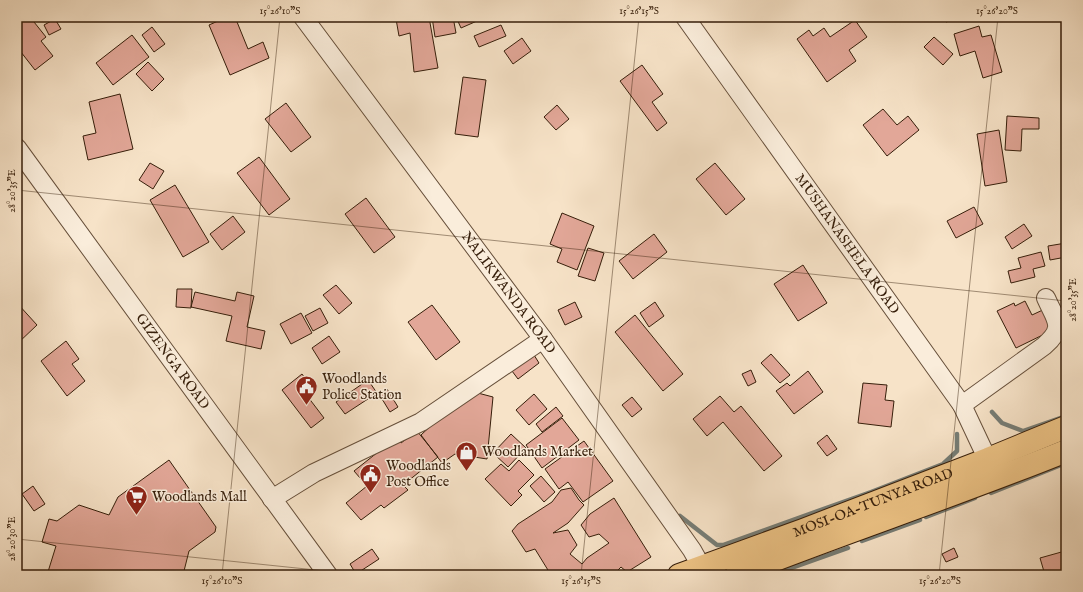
<svg xmlns="http://www.w3.org/2000/svg" width="1083" height="592" font-family="'IM FELL English',serif">
<style>
.lines{fill:none;stroke-linecap:round;stroke-linejoin:round}
.stream{stroke:#767d76;stroke-width:4.5}
.building{fill:#e2a798;stroke:#361e0a}
.minor-casing{stroke:#664f3a;stroke-width:20}
.major-casing{stroke:#361e0a;stroke-width:24}
.minor{stroke:#faeddb;stroke-width:18}
.major{stroke:#ecc284;stroke-width:22}
.ticks{fill:none;stroke:#361e0a;stroke-width:1;stroke-opacity:0.45}
.labels{text-anchor:middle;dominant-baseline:central;stroke-width:3;stroke-linejoin:round;paint-order:stroke}
.street-label{font-size:14px;fill:#361e0a;stroke:#faeddb}
.poi-label{font-size:14px;fill:#361e0a;stroke:#faeddb;text-anchor:start}
.neatline{fill:none;stroke:#361e0a;stroke-width:1.5}
.ticks-label{font-size:10px;text-anchor:middle;fill:#361e0a}
</style>
<rect width="100%" height="100%" fill="#f7e3c8"/>
<filter id="stains"><feTurbulence type="fractalNoise" baseFrequency=".005" numOctaves="4"/><feColorMatrix values="0 0 0 0 .2 0 0 0 0 .09 0 0 0 0 .02 0 0 0 .5 -.17"/></filter>
<radialGradient id="worn" r=".72"><stop offset=".6" stop-color="#630" stop-opacity="0"/><stop offset="1" stop-color="#630" stop-opacity=".3"/></radialGradient>
<g class="lines">
<path class="stream" d="M992,412L1002,423L1023,431L1066,416
M991,493L1066,463
M680,516L717,545H723L871,492L943,464L957,451V434
M926,517L975,498
M862,541L920,520
M772,575L848,548"/>
</g>
<path class="building" d="M17,17H30L46,37L41,41L53,56L35,70L17,47Z
M227,17H235L248,49L263,42L269,58L230,75L209,25Z
M405,17H429L438,68L414,72L410,33L399,36L396,19Z
M432,17H453L456,33L435,37Z
M456,17H475L477,21L461,28Z
M944,17H963L946,22Z
M55,19L61,29L49,35L44,25Z
M855,20L867,37L849,50L856,61L827,82L797,39L809,30L813,36L824,28L830,37Z
M501,25L506,36L479,47L474,36Z
M979,26L982,37L991,35L1002,72L983,78L975,51L960,56L954,34Z
M152,27L165,44L154,52L142,35Z
M132,35L149,57L113,85L96,63Z
M934,37L953,54L943,65L924,47Z
M522,38L531,51L513,64L504,51Z
M148,62L164,79L152,91L136,74Z
M642,65L663,94L652,102L667,123L657,131L620,81Z
M463,77L486,80L478,137L455,134Z
M120,94L133,149L88,160L83,136L96,133L89,102Z
M286,103L311,137L291,152L265,119Z
M557,105L569,119L556,130L544,117Z
M883,109L897,125L908,116L919,130L887,156L863,125Z
M1007,116L1039,118V129H1022L1021,151L1005,150Z
M999,130L1007,182L985,186L977,134Z
M259,157L290,199L269,215L237,173Z
M150,163L164,171L153,189L139,180Z
M715,163L745,199L726,215L696,179Z
M175,185L209,242L183,257L150,200Z
M366,198L395,237L374,253L345,214Z
M974,207L983,224L956,238L947,221Z
M562,213L594,226L577,270L557,262L562,249L550,244Z
M233,216L245,232L222,250L210,234Z
M1024,224L1032,236L1012,249L1005,237Z
M654,234L667,252L633,279L619,261Z
M1066,243V257L1050,260L1048,246Z
M588,248L604,253L595,281L578,276Z
M1041,252L1045,266L1033,269L1035,277L1011,283L1008,271L1021,268L1018,258Z
M803,265L827,303L798,321L774,284Z
M336,285L352,303L339,314L323,295Z
M177,289H192L191,308L176,307Z
M195,292L235,301L237,292L254,296L247,327L265,331L261,349L226,341L232,316L191,307Z
M1025,301L1032,315L1047,308L1057,328L1016,348L997,311L1014,303L1015,306Z
M575,302L582,317L565,325L558,310Z
M655,302L664,316L649,327L640,313Z
M17,303L37,325L17,344Z
M432,305L460,342L436,360L408,322Z
M320,308L328,323L313,331L305,316Z
M301,313L312,333L291,344L280,324Z
M635,315L683,374L663,391L615,332Z
M329,336L340,352L322,364L312,348Z
M66,341L79,359L72,364L85,381L67,396L41,361Z
M771,354L790,375L780,383L761,363Z
M534,355L539,363L518,379L512,371Z
M751,370L756,382L748,386L742,374Z
M808,371L823,392L794,414L776,391L787,383L790,386Z
M302,374L315,391L308,397L324,418L311,428L282,390Z
M368,380L377,393L345,414L336,402Z
M863,383L887,385L885,400L894,401L891,427L858,423Z
M387,389L398,407L390,412L379,394Z
M474,392L493,397L487,459L455,454L442,463L421,435L455,403Z
M534,394L547,409L529,425L516,410Z
M720,396L734,412L741,406L782,456L764,471L723,422L707,436L693,419Z
M632,397L642,409L632,417L622,405Z
M556,407L563,416L542,432L536,424Z
M562,418L579,440L542,468L526,445Z
M417,431L438,457L403,485L408,490L384,508L381,505L361,520L346,503L367,486L354,471L397,437L401,443Z
M511,434L526,448L508,467L493,453Z
M827,435L837,449L827,456L817,443Z
M584,441L613,481L583,502L568,482L559,489L545,469Z
M169,460L216,527L215,532L189,551L183,575H47L56,546L42,542L49,519L57,521L79,505L109,515L118,497Z
M519,460L534,475L518,491L522,495L511,506L485,479L501,464L509,471Z
M541,476L555,492L544,502L530,486Z
M33,486L45,504L34,511L22,494Z
M571,488L579,500L584,505L568,523L553,533L568,530L577,545L570,554L582,564L587,558L609,543L599,534L589,537L581,525L590,514L614,498L651,557L627,572L621,567L613,575H551L535,549L526,552L512,531L518,524L552,502L561,490Z
M954,548L958,557L946,562L942,554Z
M372,549L379,559L356,574L350,564Z
M1065,551L1066,575H1045L1040,558Z"/>
<g class="lines">
<defs>
<g id="minor">
<path id="s1" d="M303,17L543,339L692,550L706,575"/>
<path id="s2" d="M685,17L962,405L993,471"/>
<path id="s3" d="M17,148L328,575"/>
<path d="M962,405L1044,346C1066,327 1056,321 1046,298"/>
<path d="M272,499L314,473L421,422L543,339"/>
</g>
<g id="major">
<path id="s4" d="M679,575L803,530L988,459L1066,427"/>
<path d="M736,575C845,532 957,495 1066,451"/>
</g>
</defs>
<use href="#minor" class="minor-casing"/>
<use href="#major" class="major-casing"/>
<use href="#minor" class="minor"/>
<use href="#major" class="major"/>
</g>
<path class="ticks" d="M17,190L1066,301M17,539L364,575M222,575L280,17M581,575L639,17M939,575L998,17"/>
<defs>
<symbol id="civic-pin" viewBox="-11 -11 22 30"><path d="M0 17L-7.5 6A9.5 9.5 0 1 1 7.5 6Z" fill="#8f2418" stroke="#faeddb"/><path d="M-.6-6.5H3V-4.5H.6V-3L4-1V1h2V6H-6V1h2V-1L-.6-3ZM-1.2 2.5V6h2.4V2.5Z" fill="#fff"/></symbol>
<symbol id="shop-pin" viewBox="-11 -11 22 30"><path d="M0 17L-7.5 6A9.5 9.5 0 1 1 7.5 6Z" fill="#8f2418" stroke="#faeddb"/><path d="M-5-2.5h2.3a2.7 3.5 0 0 1 5.4 0H5L5.5 6h-11ZM-1.5-2.5h3a1.5 2.3 0 0 0-3 0Z" fill="#fff"/></symbol>
<symbol id="supermarket-pin" viewBox="-11 -11 22 30"><path d="M0 17L-7.5 6A9.5 9.5 0 1 1 7.5 6Z" fill="#8f2418" stroke="#faeddb"/><path d="M-6-5.5h2.5l.6 2H6L4.5 2H-2.5L-4.4-4H-6ZM-1.5 3.2a1.3 1.3 0 1 0 .1 0ZM3 3.2a1.3 1.3 0 1 0 .1 0Z" fill="#fff"/></symbol>
</defs>
<g fill-rule="evenodd">
<use href="#civic-pin" x="294" y="374" width="25" height="34"/>
<use href="#shop-pin" x="454" y="440" width="25" height="34"/>
<use href="#civic-pin" x="358" y="462" width="25" height="34"/>
<use href="#supermarket-pin" x="124" y="484" width="25" height="34"/>
</g>
<g class="labels">
<g class="street-label">
<text stroke="none"><textPath href="#s2" startOffset="279">MUSHANASHELA ROAD</textPath></text>
<text stroke="none"><textPath href="#s1" startOffset="344">NALIKWANDA ROAD</textPath></text>
<text stroke="none"><textPath href="#s3" startOffset="264">GIZENGA ROAD</textPath></text>
<text stroke="none"><textPath href="#s4" startOffset="207">MOSI-OA-TUNYA ROAD</textPath></text>
</g>
<g class="poi-label">
<text x="322" y="379">Woodlands<tspan x="322" dy="16">Police Station</tspan></text>
<text x="482" y="452">Woodlands Market</text>
<text x="386" y="466">Woodlands<tspan x="386" dy="16">Post Office</tspan></text>
<text x="152" y="497">Woodlands Mall</text>
</g>
</g>
<rect width="1083" height="592" fill="none" stroke="#f7e3c8" stroke-width="44"/>
<rect x="22" y="22" width="1039" height="548" class="neatline"/>
<g class="ticks-label">
<text x="280" y="14">15°26'10"S</text>
<text x="639" y="14">15°26'15"S</text>
<text x="997" y="14">15°26'20"S</text>
<text transform="translate(11 191) rotate(-90)" y="4">28°20'35"E</text>
<text transform="translate(1072 300) rotate(-90)" y="4">28°20'35"E</text>
<text transform="translate(11 539) rotate(-90)" y="4">28°20'30"E</text>
<text x="222" y="584">15°26'10"S</text>
<text x="581" y="584">15°26'15"S</text>
<text x="940" y="584">15°26'20"S</text>
</g>
<rect width="100%" height="100%" filter="url(#stains)"/>
<rect width="100%" height="100%" fill="url(#worn)"/>
</svg>
